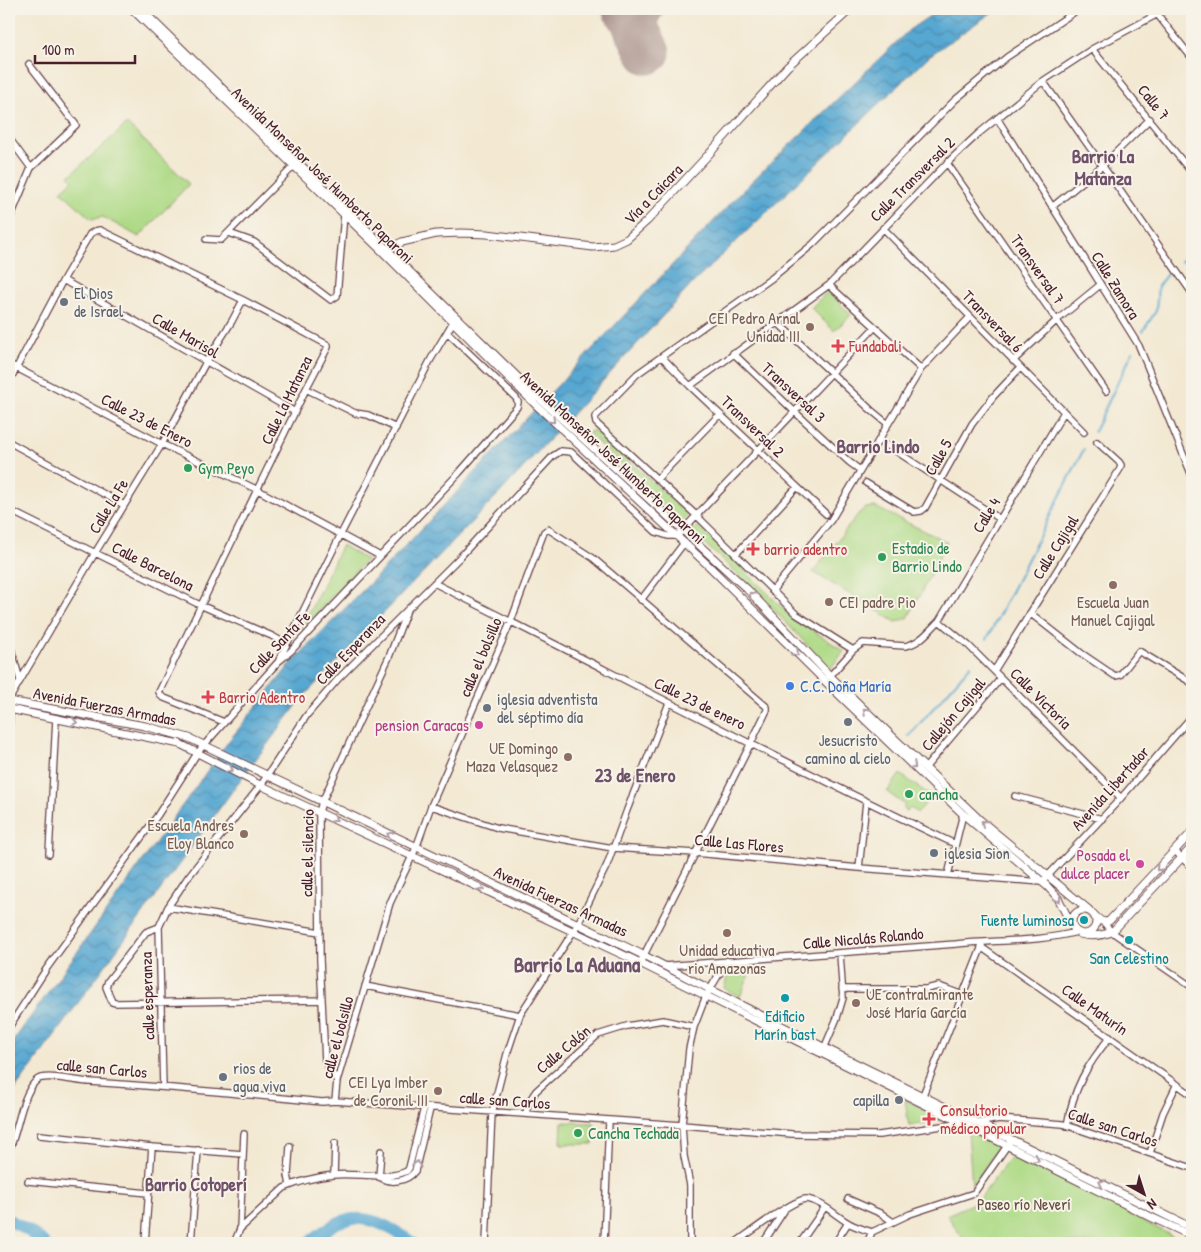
<svg xmlns="http://www.w3.org/2000/svg" width="1201" height="1252" font-family="'Patrick Hand',sans-serif">
<style>
.park{fill:#aeda86;stroke:#7c7c58}
.water{fill:url(#water-waves);stroke:#50637e}
.lines{fill:none;stroke-linecap:round;stroke-linejoin:round}
.stream{stroke:#57a7d1;stroke-width:2}
.river{stroke:#57a7d1;stroke-width:12}
.taxiway{stroke:#9e847f;stroke-width:18}
.runway{stroke:#9e847f;stroke-width:45}
.minor-casing{stroke:#633d44;stroke-width:8}
.tertiary-casing{stroke:#633d44;stroke-width:9}
.minor{stroke:#fff;stroke-width:5.5}
.tertiary{stroke:#fff;stroke-width:7}
.oneway{stroke:#ae9aa0}
.worship-dot{fill:#6b7280;stroke:#f7f3e8;stroke-width:2}
.education-dot{fill:#8d6e63;stroke:#f7f3e8;stroke-width:2}
.health-dot{fill:#e0444e;stroke:#f7f3e8;stroke-width:2}
.leisure-dot{fill:#2e9e5b;stroke:#f7f3e8;stroke-width:2}
.shop-dot{fill:#3f7fe0;stroke:#f7f3e8;stroke-width:2}
.hotel-dot{fill:#d1479c;stroke:#f7f3e8;stroke-width:2}
.culture-dot{fill:#0f9aa8;stroke:#f7f3e8;stroke-width:2}
.labels{text-anchor:middle;dominant-baseline:central;stroke-width:4;stroke-linejoin:round;paint-order:stroke}
.street-label{font-size:16px;fill:#4a1f2b;stroke:#f7f3e8}
.worship-label{font-size:16px;fill:#5b616d;stroke:#f7f3e8;text-anchor:start}
.education-label{font-size:16px;fill:#785e54;stroke:#f7f3e8;text-anchor:end}
.health-label{font-size:16px;fill:#be3a42;stroke:#f7f3e8;text-anchor:start}
.leisure-label{font-size:16px;fill:#27864d;stroke:#f7f3e8;text-anchor:start}
.shop-label{font-size:16px;fill:#366cbe;stroke:#f7f3e8;text-anchor:start}
.hotel-label{font-size:16px;fill:#b23c85;stroke:#f7f3e8;text-anchor:end}
.culture-label{font-size:16px;fill:#0d838f;stroke:#f7f3e8}
.park-label{font-size:16px;fill:#634e42;stroke:#f7f3e8}
.neighbourhood-label{font-size:18px;font-weight:bold;fill:#70516a;stroke:#f7f3e8}
.quarter-label{font-size:19px;font-weight:bold;fill:#70516a;stroke:#f7f3e8}
.district-label{font-size:21px;font-weight:bold;fill:#70516a;stroke:#f7f3e8}
</style>
<defs>
<pattern id="water-waves" width="16" height="10" patternUnits="userSpaceOnUse" patternTransform="scale(1.25)"><rect width="16" height="10" fill="#57a7d1"/><path d="M0 5q4-4 8 0t8 0" fill="none" stroke="#4a87aa"/></pattern>
</defs>
<rect width="100%" height="100%" fill="#f7f3e8"/>
<filter id="ink" filterUnits="userSpaceOnUse"><feTurbulence type="fractalNoise" baseFrequency=".02" numOctaves="2"/><feDisplacementMap in="SourceGraphic" scale="10" xChannelSelector="R" yChannelSelector="G"/><feConvolveMatrix kernelMatrix="1 2 1 2 8 2 1 2 1" color-interpolation-filters="sRGB"/></filter>
<filter id="wash" filterUnits="userSpaceOnUse"><feTurbulence type="fractalNoise" baseFrequency=".0096" numOctaves="4" result="noise"/><feDisplacementMap in="SourceGraphic" scale="20" xChannelSelector="R" yChannelSelector="G"/><feGaussianBlur stdDeviation="1.12" result="paint"/><feColorMatrix in="noise" values="0 0 0 0 0 0 0 0 0 0 0 0 0 0 0 0 0 1.4 0 .05"/><feComposite in="paint" operator="in"/></filter>
<g filter="url(#wash)">
<rect width="100%" height="100%" fill="#f3e9d3"/>
<path class="park" d="M127,124L189,184L139,237L103,217L91,219L61,191L73,180L69,176Z
M828,291L851,315L834,331L811,308Z
M594,430L689,514L681,522L588,433Z
M875,507L947,542L908,618L896,622L813,572L859,513L866,508Z
M698,525L791,616L844,651L830,669L757,592L692,532Z
M342,545L366,560L300,631Z
M900,774L931,796L918,813L910,808L907,811L903,809L905,805L887,792Z
M730,968L751,969L740,997L724,988Z
M905,1100L947,1119L909,1126Z
M562,1122L594,1123L593,1144H561Z
M968,1131L1000,1146L972,1186Z
M1013,1154L1186,1243H966L947,1215L978,1201Z"/>
<path class="water" d="M940,9H997L929,56L693,283L512,480L303,697L241,779L9,1098V1047L228,742L293,661L376,577L747,186L909,30Z"/>
<g class="lines">
<path class="stream" d="M1181,262L1192,244
M1143,331L1156,311L1158,286L1170,270
M1094,432L1133,351
M987,639L1084,449
M909,736L971,665"/>
<path class="river" d="M9,1220L29,1231L44,1243
M308,1243C317,1236 327,1228 337,1223C365,1211 391,1227 413,1243"/>
<path class="taxiway" d="M610,9C617,32 647,32 655,9"/>
<path class="runway" d="M627,9L648,52"/>
</g>
</g>
<g filter="url(#ink)">
<g class="lines">
<defs>
<path id="minor" d="M1157,14L1192,58
M1092,49L1192,173
M1043,81L1192,293
M997,118L1139,346L1192,476
M9,138L31,168
M947,163L1106,391
M1052,207L1103,165L1150,119
M9,221L31,168L76,125L29,64
M883,228L1084,432
M229,233L254,242L331,300L337,296L344,215
M206,239L221,240L294,166
M63,280L295,412
M829,285L921,369
M777,322L871,410L888,424
M733,353L795,412L849,462L860,470
M662,357L690,386L826,514
M1013,361L1057,320L1100,285
M9,364L162,444L258,490L380,556
M9,382L63,280L90,234L95,231L100,230L243,300L328,345V347L306,389L159,692L162,697L224,722
M690,386L829,285L947,163L978,134L1043,81L1092,49L1167,9
M306,389L355,413L368,415L396,428
M879,440L1000,519
M9,442L124,505
M658,478L720,414
M866,483L914,512L921,511L925,508L972,424L993,397L1020,368
M9,510L200,605L272,636L286,644
M736,554L797,487
M434,583C608,670 779,761 955,844
M772,591L831,520L921,369L970,317
M641,600L684,543
M1030,613L1081,653L1115,676L1120,675L1139,651L1192,683
M939,621L968,645L1121,798
M9,641L20,680
M853,650L796,614L697,516L596,423L595,417L637,374L772,278L813,244L955,100L1007,57L1079,9
M279,660L341,534L431,359L453,322
M994,671L1120,469L1121,465L1119,462L1097,442
M830,676L853,650L863,643L905,646C919,644 929,631 939,621L1064,412
M9,729L10,698L95,553L162,444L206,362L232,321L243,300
M926,767L1001,678
M1015,796L1102,819
M431,806L498,828L613,848L695,853L859,868L1042,882L1121,798L1192,716
M1175,851L1192,868
M49,854L56,719
M859,868L866,802
M948,875L963,814
M1104,923L1112,932L1192,987
M159,927L146,932L108,981L106,987L112,1002L115,1003L321,1000
M320,932L168,907L188,877L261,785L307,715L339,678L460,557L553,456L561,451L571,452L656,532L668,536H677L875,327
M981,947L1192,1095
M664,966C761,959 858,952 956,944C996,940 1038,942 1077,932
M365,986L520,1015
M842,989H926L939,986L963,995
M9,1027L47,968L157,816L198,752L278,662L290,652L459,473L517,407L518,402L516,398L447,332
M823,1051L837,1018L843,998L840,954
M337,1081L325,1061L320,960L319,812L322,802L389,657L406,613
M163,1087L159,927L168,907
M921,1100L982,946
M335,1101L337,1081L390,903L416,848L431,806L511,621L544,532L548,529L593,558L767,707V710L751,743L640,963
M526,1114L528,1103L536,1091L598,1035L627,1026L663,1020L694,1027
M977,1123L999,1119L1063,1124L1192,1168
M1067,1126C1073,1089 1087,1065 1110,1037
M40,1135L152,1147L243,1154
M290,1146L288,1175L290,1185
M9,1150C18,1132 21,1094 37,1080C46,1073 78,1082 90,1082C167,1087 245,1094 322,1102L335,1101L682,1125L792,1134L879,1135L963,1123
M1150,1153L1163,1113L1177,1084
M334,1175L335,1143
M379,1177C390,1184 407,1182 415,1171L430,1109
M379,1177L381,1151
M28,1181L148,1193
M848,1199L882,1214L893,1222
M240,1229L244,1134
M129,1242L142,1243
M145,1243L152,1147
M191,1243L198,1150
M234,1243L240,1229L284,1188C300,1181 316,1177 333,1175C355,1172 386,1181 407,1171L409,1168L424,1108
M486,1243L492,1113L507,1054L520,1015L578,924L607,865L627,810L669,703
M604,1243L609,1120
M690,1243V1185L684,1156L682,1125L689,1049L694,1027L706,996L727,961
M735,1243C747,1235 796,1197 807,1199C822,1202 834,1214 847,1222C854,1227 864,1229 872,1232L910,1214L974,1193L1009,1143
M763,1243L784,1211
M800,1243L825,1207
M835,1243L848,1223
M867,1243L872,1232"/>
<path id="tertiary" d="M132,9L383,252L535,404L710,567L828,684L963,814L1047,886L1058,898L1072,926
M141,9L540,399L747,589L830,676L895,739L980,820L1089,910
M385,250L402,242L436,234L462,233L487,234L593,247L614,245L627,239L647,221L710,153L787,67L851,9
M9,701L145,726L189,738L641,954L837,1054L1192,1228
M9,709L180,744L258,784L632,959L1153,1218L1192,1236
M1072 922a12 12 0 1 1 24 0a12 12 0 1 1-24 0Z
M1092,913C1098,918 1101,924 1109,921L1192,832
M1080,934C1092,937 1100,936 1112,932L1192,847"/>
</defs>
<use href="#minor" class="minor-casing"/>
<use href="#tertiary" class="tertiary-casing"/>
<use href="#minor" class="minor"/>
<use href="#tertiary" class="tertiary"/>
</g>
<defs><path id="oneway-chevron" d="M-2-3.5L2.5 0L-2 3.5" fill="none" stroke-width="1.6" stroke-linecap="round" stroke-linejoin="round" transform="scale(1.25)"/></defs>
<g class="oneway">
<use href="#oneway-chevron" transform="translate(552 420) rotate(44)"/>
<use href="#oneway-chevron" transform="translate(752 595) rotate(-134)"/>
<use href="#oneway-chevron" transform="translate(796 653) rotate(44)"/>
<use href="#oneway-chevron" transform="translate(866 711) rotate(-136)"/>
<use href="#oneway-chevron" transform="translate(74 722) rotate(11)"/>
<use href="#oneway-chevron" transform="translate(913 766) rotate(44)"/>
<use href="#oneway-chevron" transform="translate(230 769) rotate(28)"/>
<use href="#oneway-chevron" transform="translate(334 819) rotate(25)"/>
<use href="#oneway-chevron" transform="translate(984 823) rotate(-139)"/>
<use href="#oneway-chevron" transform="translate(390 835) rotate(-154)"/>
<use href="#oneway-chevron" transform="translate(1159 868) rotate(133)"/>
<use href="#oneway-chevron" transform="translate(481 888) rotate(25)"/>
<use href="#oneway-chevron" transform="translate(1058 899) rotate(58)"/>
<use href="#oneway-chevron" transform="translate(1036 1159) rotate(27)"/>
<use href="#oneway-chevron" transform="translate(417 1164) rotate(-75)"/>
<use href="#oneway-chevron" transform="translate(1102 1183) rotate(-153)"/>
</g>
</g>
<g class="worship-dot">
<circle cx="64" cy="302" r="5"/>
<circle cx="487" cy="708" r="5"/>
<circle cx="848" cy="722" r="5"/>
<circle cx="934" cy="853" r="5"/>
<circle cx="223" cy="1077" r="5"/>
<circle cx="899" cy="1100" r="5"/>
</g>
<g class="education-dot">
<circle cx="810" cy="327" r="5"/>
<circle cx="1113" cy="585" r="5"/>
<circle cx="829" cy="602" r="5"/>
<circle cx="568" cy="757" r="5"/>
<circle cx="244" cy="834" r="5"/>
<circle cx="727" cy="933" r="5"/>
<circle cx="856" cy="1003" r="5"/>
<circle cx="438" cy="1091" r="5"/>
</g>
<g class="health-dot">
<path d="M835.5 338.5h5v5h5v5h-5v5h-5v-5h-5v-5h5z"/>
<path d="M750.5 541.5h5v5h5v5h-5v5h-5v-5h-5v-5h5z"/>
<path d="M205.5 689.5h5v5h5v5h-5v5h-5v-5h-5v-5h5z"/>
<path d="M926.5 1111.5h5v5h5v5h-5v5h-5v-5h-5v-5h5z"/>
</g>
<g class="leisure-dot">
<circle cx="188" cy="468" r="5"/>
<circle cx="882" cy="557" r="5"/>
<circle cx="909" cy="794" r="5"/>
<circle cx="578" cy="1133" r="5"/>
</g>
<circle class="shop-dot" cx="790" cy="686" r="5"/>
<g class="hotel-dot">
<circle cx="479" cy="725" r="5"/>
<circle cx="1140" cy="864" r="5"/>
</g>
<g class="culture-dot">
<circle cx="1084" cy="920" r="5"/>
<circle cx="1129" cy="940" r="5"/>
<circle cx="785" cy="998" r="5"/>
</g>
<g class="labels">
<g class="street-label">
<text transform="translate(1154 102) rotate(51)">Calle 7</text>
<text transform="translate(323 175) rotate(44)">Avenida Monseñor José Humberto Paparoni</text>
<text transform="translate(912 179) rotate(-45)">Calle Transversal 2</text>
<text transform="translate(653 194) rotate(-46)">Vía a Caicara</text>
<text transform="translate(1038 269) rotate(55)">Transversal 7</text>
<text transform="translate(1116 285) rotate(58)">Calle Zamora</text>
<text transform="translate(993 321) rotate(46)">Transversal 6</text>
<text transform="translate(186 335) rotate(30)">Calle Marisol</text>
<text transform="translate(794 392) rotate(43)">Transversal 3</text>
<text transform="translate(286 400) rotate(-64)">Calle La Matanza</text>
<text transform="translate(147 420) rotate(27)">Calle 23 de Enero</text>
<text transform="translate(753 426) rotate(44)">Transversal 2</text>
<text transform="translate(613 457) rotate(43)">Avenida Monseñor José Humberto Paparoni</text>
<text transform="translate(938 457) rotate(-61)">Calle 5</text>
<text transform="translate(108 506) rotate(-59)">Calle La Fe</text>
<text transform="translate(986 515) rotate(-59)">Calle 4</text>
<text transform="translate(1055 547) rotate(-58)">Calle Cajigal</text>
<text transform="translate(153 566) rotate(27)">Calle Barcelona</text>
<text transform="translate(279 642) rotate(-46)">Calle Santa Fe</text>
<text transform="translate(350 649) rotate(-46)">Calle Esperanza</text>
<text transform="translate(480 657) rotate(-67)">calle el bolsillo</text>
<text transform="translate(1041 698) rotate(45)">Calle Victoria</text>
<text transform="translate(700 703) rotate(26)">Calle 23 de enero</text>
<text transform="translate(105 706) rotate(11)">Avenida Fuerzas Armadas</text>
<text transform="translate(953 714) rotate(-50)">Callejón Cajigal</text>
<text transform="translate(1110 788) rotate(-48)">Avenida Libertador</text>
<text transform="translate(739 843) rotate(5)">Calle Las Flores</text>
<text transform="translate(307 853) rotate(-89)">calle el silencio</text>
<text transform="translate(561 901) rotate(25)">Avenida Fuerzas Armadas</text>
<text transform="translate(863 938) rotate(-5)">Calle Nicolás Rolando</text>
<text transform="translate(147 996) rotate(-92)">calle esperanza</text>
<text transform="translate(1095 1009) rotate(35)">Calle Maturín</text>
<text transform="translate(337 1037) rotate(-75)">calle el bolsillo</text>
<text transform="translate(563 1049) rotate(-40)">Calle Colón</text>
<text transform="translate(102 1068) rotate(5)">calle san Carlos</text>
<text transform="translate(505 1100) rotate(4)">calle san Carlos</text>
<text transform="translate(1113 1127) rotate(18)">Calle san Carlos</text>
</g>
<g class="worship-label">
<text x="74" y="293">El Dios<tspan x="74" dy="18">de Israel</tspan></text>
<text x="497" y="699">iglesia adventista<tspan x="497" dy="18">del séptimo día</tspan></text>
<text x="848" y="740" text-anchor="middle">Jesucristo<tspan x="848" dy="18">camino al cielo</tspan></text>
<text x="944" y="853">iglesia Sion</text>
<text x="233" y="1068">rios de<tspan x="233" dy="18">agua viva</tspan></text>
<text x="889" y="1100" text-anchor="end">capilla</text>
</g>
<g class="education-label">
<text x="800" y="318">CEI Pedro Arnal<tspan x="800" dy="18">Unidad III</tspan></text>
<text x="839" y="602" text-anchor="start">CEI padre Pio</text>
<text x="1113" y="602" text-anchor="middle">Escuela Juan<tspan x="1113" dy="18">Manuel Cajigal</tspan></text>
<text x="558" y="748">UE Domingo<tspan x="558" dy="18">Maza Velasquez</tspan></text>
<text x="234" y="825">Escuela Andres<tspan x="234" dy="18">Eloy Blanco</tspan></text>
<text x="727" y="950" text-anchor="middle">Unidad educativa<tspan x="727" dy="18">rio Amazonas</tspan></text>
<text x="866" y="994" text-anchor="start">UE contralmirante<tspan x="866" dy="18">José María García</tspan></text>
<text x="428" y="1082">CEI Lya Imber<tspan x="428" dy="18">de Coronil III</tspan></text>
</g>
<g class="health-label">
<text x="849" y="346">Fundabali</text>
<text x="764" y="549">barrio adentro</text>
<text x="219" y="697">Barrio Adentro</text>
<text x="940" y="1110">Consultorio<tspan x="940" dy="18">médico popular</tspan></text>
</g>
<g class="leisure-label">
<text x="198" y="468">Gym Peyo</text>
<text x="892" y="548">Estadio de<tspan x="892" dy="18">Barrio Lindo</tspan></text>
<text x="919" y="794">cancha</text>
<text x="588" y="1133">Cancha Techada</text>
</g>
<g class="shop-label">
<text x="800" y="686">C.C. Doña María</text>
</g>
<g class="hotel-label">
<text x="469" y="725">pension Caracas</text>
<text x="1130" y="855">Posada el<tspan x="1130" dy="18">dulce placer</tspan></text>
</g>
<g class="culture-label">
<text x="1074" y="920" text-anchor="end">Fuente luminosa</text>
<text x="1129" y="958">San Celestino</text>
<text x="785" y="1016">Edificio<tspan x="785" dy="18">Marín bast</tspan></text>
</g>
<g class="park-label">
<text x="1024" y="1204">Paseo río Neverí</text>
</g>
<g class="neighbourhood-label">
<text x="196" y="1184">Barrio Cotoperí</text>
</g>
<g class="quarter-label">
<text x="1103" y="156">Barrio La<tspan x="1103" dy="22">Matanza</tspan></text>
<text x="878" y="446">Barrio Lindo</text>
<text x="635" y="775">23 de Enero</text>
</g>
<g class="district-label">
<text x="577" y="964">Barrio La Aduana</text>
</g>
</g>
<rect width="1201" height="1252" fill="none" stroke="#f7f3e8" stroke-width="30"/>
<g transform="translate(1144 1194) rotate(141)" stroke="#f7f3e8" stroke-width="4" paint-order="stroke">
<path d="M0-4L9 19L0 12L-9 19Z" fill="#4a1f2b"/>
<text y="-8" font-size="14" font-weight="bold" text-anchor="middle" fill="#4a1f2b">N</text>
</g>
<path d="M35 55v8h100v-8" fill="none" stroke="#4a1f2b" stroke-width="2.5"/>
<text x="42" y="55" font-size="15" fill="#4a1f2b" stroke="#f7f3e8" stroke-width="4" paint-order="stroke">100 m</text>
</svg>
